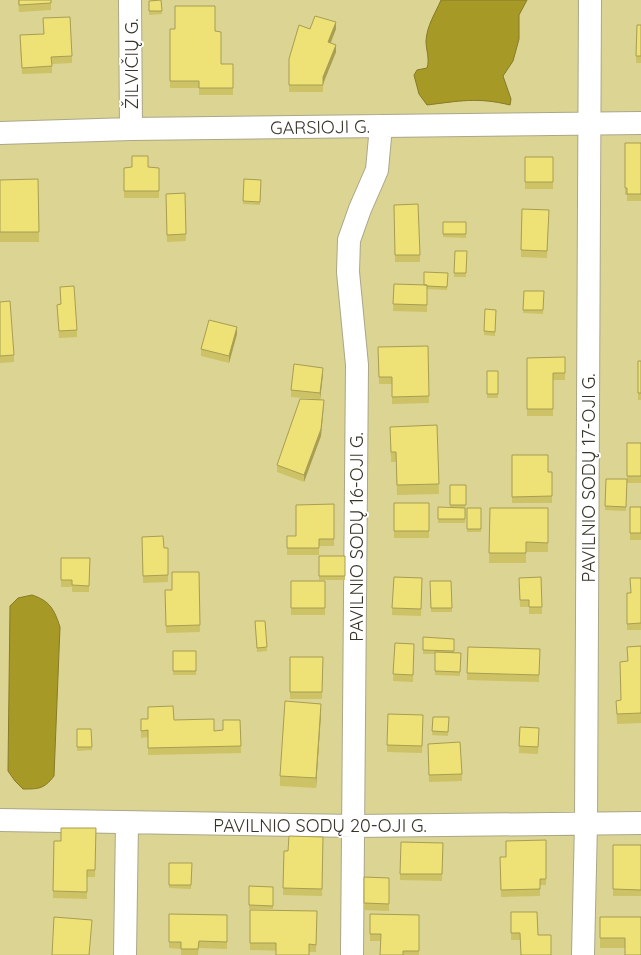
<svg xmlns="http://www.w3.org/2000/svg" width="641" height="955" font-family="Quicksand,sans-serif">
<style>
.green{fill:#dcd493}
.water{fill:#a69926;stroke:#857b27}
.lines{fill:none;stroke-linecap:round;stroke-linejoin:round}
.street-casing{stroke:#aaa789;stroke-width:24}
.street{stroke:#fff;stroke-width:22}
.wall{fill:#cdc265}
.shaded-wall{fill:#a79e53}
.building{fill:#eee176;stroke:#a79e53}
.labels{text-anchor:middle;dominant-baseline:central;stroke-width:4;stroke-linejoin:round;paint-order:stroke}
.street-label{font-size:18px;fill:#373529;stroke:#fff}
</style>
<rect width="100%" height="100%" fill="#f6f3d4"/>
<path class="green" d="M0,0H641V955H0Z"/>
<path class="water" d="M441,0H527L519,15V39L513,61L503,76L511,99L510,105C478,97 459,101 427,105L419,94L414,75L417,70L427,68C430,59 426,50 426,41C427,25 435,14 441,0Z
M32,595C50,601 54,609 60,627L54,776C44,789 39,789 23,789L15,781L8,771L10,606L18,598Z"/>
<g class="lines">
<defs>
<path id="street" d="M130,0L131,129
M0,133L131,129L641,123
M0,820L354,826L641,823
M125,955L127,823
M352,955L357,365L348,272L349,240L360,209L377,170L381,126
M583,955L586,823L590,0"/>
</defs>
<use href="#street" class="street-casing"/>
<use href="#street" class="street"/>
</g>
<path class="wall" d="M18,0H51V10L19,12Z
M161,0L162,14L149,15V1Z
M43,18L72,56V63L52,64V73L22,74L20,42L44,34Z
M637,25H641V63H636Z
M170,29L215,31L221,64H233V95H199V88H170Z
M310,29H336L331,43L336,52L323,84V92H289V59Z
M625,143H641V201H627V195H625Z
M525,157H553V189H525Z
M124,168H159V198H124Z
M38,179L39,242H0V180Z
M244,179L261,180L260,205L243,204Z
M185,193L186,241L167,242L166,194Z
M394,205L420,255V262H395Z
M522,209L549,210L547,258L521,257Z
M443,222H466V238L443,237Z
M455,251H467L466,277H454Z
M448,273L447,290L427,289V312L393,311L394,284L424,285Z
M524,291H544L543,314L523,313Z
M0,302L14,355V362L0,363Z
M60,304L77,330V337L59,338L57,305Z
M496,313L495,336L484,335V331Z
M237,334L229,363L201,356V349Z
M428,346L429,403L392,404V384H379L378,347Z
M565,357V380H553V416H527V358Z
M638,361H641V400H638Z
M487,371H498V398H487Z
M323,374L320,400L324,407L321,436L304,482L277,472V465L315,399L291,397V390Z
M437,425L439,494L397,495L396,462H391L390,427Z
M627,443H641V483H627L626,511L605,510L606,479H627Z
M512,455L548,472H552V503H512Z
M450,485H466L465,523H438V507L450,508Z
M394,503H429V538H394Z
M334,504V546H319V555H287V536H296Z
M630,507H641V540H630Z
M467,508H481V532H467Z
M490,508H548V552H526V563H489Z
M142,537L164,548H168V582L143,583Z
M319,556H345V580H319Z
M61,558H90L89,592H72V587H61Z
M199,572L200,632L166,633L165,590H172Z
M394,577L422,578L421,616L392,615Z
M541,577L542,614H529V607H520L519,578Z
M641,578V630H627V593H630Z
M291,581H325V615H291Z
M430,581H451L452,612H431Z
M255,621H265L267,651L257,652Z
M423,637L454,639V653H461L460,676L435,675V654H423Z
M395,643L414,644L413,682L393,681Z
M641,646V723L617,724L616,701L621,700L620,662L628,661L627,647Z
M468,647L540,649L539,682L467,680Z
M173,651H196V675H173Z
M290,657H323L322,699H290Z
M321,714L316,788L280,786V776Z
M423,715L422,753L387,752V745Z
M433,717H449L448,736L432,735Z
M141,719L174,720L214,731L223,730L240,720L241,753L148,755V737L141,738Z
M520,727L539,728L538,754L519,753Z
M77,729H91L92,750L77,751Z
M428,750L462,774V781L429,782Z
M96,828L95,877H87V899L53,898L54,841H61Z
M323,837L322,896L283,895L284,851H288Z
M546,840V885H540V896L501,897L500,857H506Z
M443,843L442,881L400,880V874Z
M613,845H641V896H613Z
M169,863H192L191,889L169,888Z
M389,878V911L364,910V903Z
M249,886L273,887V909H249Z
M250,910L317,911L316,952L250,950Z
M511,912H537L520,940H511Z
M169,914L227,915V949L199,948L198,955H181V949L169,948Z
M370,914L419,915V955H380L381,941H370Z
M600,917H641L625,948H600Z"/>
<path class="shaded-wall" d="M336,22V29L328,49V42Z
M336,45V52L323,84V77Z
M237,327V334L229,363V356Z
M323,368V374L320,400V393Z
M324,400L321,436L304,482V475Z
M321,704V714L316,788V778Z"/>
<path class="building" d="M19,0H51V3L19,5Z
M161,0L162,11H149V1Z
M175,6H215V31L221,32V64H233V88H199V81H170V29H175Z
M315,16L336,22L328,42L336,45L323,77V85H289V59L299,25L310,29Z
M70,17L72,56L51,57L52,66L22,68L20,35L44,34L43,18Z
M637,25H641V56H636Z
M625,143H641V194H627V188H625Z
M132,156H148V167L159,168V191H124V168L132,167Z
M525,157H553V182H525Z
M38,179L39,232H0V180Z
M244,179L261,180L260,202L243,201Z
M185,193L186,234L167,235L166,194Z
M418,204L420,255H395L394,205Z
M522,209L549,210L547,251L521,250Z
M443,222H466V234H443Z
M455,251H467L466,273H454Z
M424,272L448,273L447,287L427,286V285H424Z
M394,284L427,285V305L393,304Z
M74,286L77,330L59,331L57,305L61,304L60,287Z
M524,291H544L543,310H523Z
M10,301L14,355L0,356V302Z
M485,309L496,310L495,332L484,331Z
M209,320L237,327L229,356L201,349Z
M428,346L429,396L392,397V377H379L378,347Z
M565,357V373H553V409H527V358Z
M638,361H641V393H638Z
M294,364L323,368L320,393L291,390Z
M487,371H498V394H487Z
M300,399L324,400L321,429L304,475L277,465Z
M437,425L439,484L397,485L396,452H391L390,427Z
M627,443H641V476H627Z
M512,455H548V472H552V496L512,497Z
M606,479H627L626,507L605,506Z
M450,485H466V505H450Z
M394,503H429V531H394Z
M334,504V539H319V548H287V536H296V505Z
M438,507L465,508V519H438Z
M630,507H641V533H630Z
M467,508H481V529H467Z
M490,508H548V543L526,542V553H489Z
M163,536L164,548H168V575L143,576L142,537Z
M319,556H345V576H319Z
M61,558H90L89,586L72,585V580H61Z
M172,572H199L200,625L166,626L165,590H172Z
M394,577L422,578L421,609L392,608Z
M541,577L542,607H529V600H520L519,578Z
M630,578H641V623L627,624V593H631Z
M291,581H325V608H291Z
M430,581H451L452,608H431Z
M255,621H265L267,647L257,648Z
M423,637L454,639V651L423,650Z
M395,643L414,644L413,675L393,674Z
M641,646V713L617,714L616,701L621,700L620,662L628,661L627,647Z
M468,647L540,649L539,675L467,673Z
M173,651H196V671H173Z
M435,652L461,653L460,672L435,671Z
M290,657H323L322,692H290Z
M285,701L321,704L316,778L280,776Z
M173,706L174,720L214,719V731L223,730V720H240L241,746L148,748V730L141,731V719H148V707Z
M388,714L423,715L422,746L387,745Z
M433,717H449L448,732L432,731Z
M520,727L539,728L538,747L519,746Z
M77,729H91L92,747H77Z
M460,742L462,774L429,775L428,744Z
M61,828H96L95,870H87V892L53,891L54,841H61Z
M289,836L323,837L322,889L283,888L284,851H288Z
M546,840V879H540V889L501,890L500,857H506V841Z
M401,842L443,843L442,874H400Z
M613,845H641V890L613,889Z
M169,863H192L191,885H169Z
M364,877L389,878V904L364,903Z
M249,886L273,887V906L249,905Z
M250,910L317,911L316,945L309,944V955H276V943H250Z
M511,912H537L538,935H551V955H521L520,933H511Z
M169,914L227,915V942L199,941L198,949H181V942H169Z
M370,914L419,915V951H403V955H380L381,934H370Z
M54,917L92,920L89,955H52Z
M600,917H641V955H625V938H600Z"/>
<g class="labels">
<g class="street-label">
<text transform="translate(131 64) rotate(-90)">ŽILVIČIŲ G.</text>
<text transform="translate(320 127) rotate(-1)">GARSIOJI G.</text>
<text transform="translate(588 478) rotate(-90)">PAVILNIO SODŲ 17-OJI G.</text>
<text transform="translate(356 537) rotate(-90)">PAVILNIO SODŲ 16-OJI G.</text>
<text x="320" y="825">PAVILNIO SODŲ 20-OJI G.</text>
</g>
</g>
</svg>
